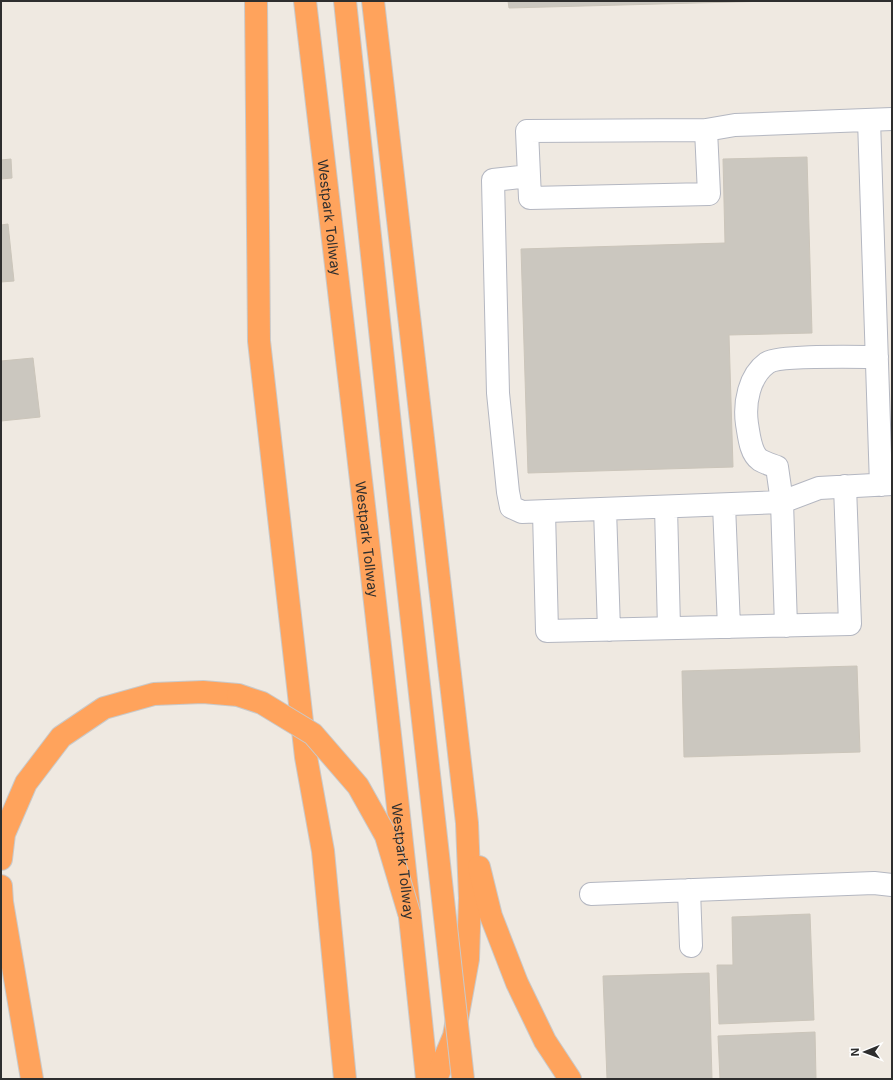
<svg xmlns="http://www.w3.org/2000/svg" width="893" height="1080" font-family="Inter,sans-serif">
<style>
.building{fill:#cbc7bf;stroke:#cbc5ba}
.lines{fill:none;stroke-linecap:round;stroke-linejoin:round}
.minor-casing{stroke:#b4b7c1;stroke-width:24}
.highway-casing{stroke:#c9c9c9;stroke-width:24}
.minor{stroke:#fff;stroke-width:22}
.highway{stroke:#ffa35c;stroke-width:22}
.highway-bridge-casing{stroke:#c9c9c9;stroke-width:24;stroke-linecap:butt}
.highway-bridge{stroke:#ffa35c;stroke-width:22}
.labels{text-anchor:middle;dominant-baseline:central;stroke-width:3;stroke-linejoin:round;paint-order:stroke}
.street-label{font-size:14px;fill:#2e2e2e;stroke:#fff}
</style>
<rect width="100%" height="100%" fill="#efe9e1"/>
<path class="building" d="M508,1H771L509,8Z
M807,157L812,333L729,335L733,467L528,473L521,249L725,243L723,159Z
M11,159L12,178L1,179V160Z
M8,224L14,281L1,282V225Z
M33,358L40,417L1,421V361Z
M857,666L860,752L684,757L682,671Z
M810,914L814,1020L719,1024L717,965H733L732,917Z
M709,973L712,1079H607L603,976Z
M815,1032L816,1079H720L718,1036Z"/>
<g class="lines">
<defs>
<path id="minor" d="M869,120L881,485
M706,130L709,194L530,198L527,131L706,130L735,125L892,119
M529,176L493,180L498,393L508,492L511,507L522,512L782,502L819,488L892,484
M724,505L729,627
M666,507L669,628
M605,509L609,630
M544,512L547,631L850,624L845,486
M786,626L782,502L777,467C772,465 765,463 760,460C750,453 749,435 747,424C744,403 749,376 767,363C778,355 858,357 877,357
M689,890L691,946
M591,894L874,883L892,885"/>
<g id="highway">
<path d="M256,1L259,341L306,757L323,851L345,1079"/>
<path id="s1" d="M305,1C347,360 390,719 427,1079"/>
<path d="M345,1L392,443"/>
<path d="M373,1L467,823L470,898L468,959L454,1036L436,1079"/>
<path d="M1,859L4,834L26,783L61,737L104,708L154,694L203,692L238,695"/>
<path d="M479,867L491,916L517,983L545,1041L570,1079"/>
<path d="M1,886L2,902L32,1079"/>
</g>
</defs>
<use href="#minor" class="minor-casing"/>
<use href="#highway" class="highway-casing"/>
<use href="#minor" class="minor"/>
<use href="#highway" class="highway"/>
<defs>
<path id="highway-bridge" d="M392,443L463,1079
M238,695L262,703L313,734L358,786L386,836L409,913"/>
</defs>
<use href="#highway-bridge" class="highway-bridge-casing"/>
<use href="#highway-bridge" class="highway-bridge"/>
</g>
<g class="labels">
<g class="street-label">
<text stroke="none"><textPath href="#s1" startOffset="218">Westpark Tollway</textPath></text>
<text stroke="none"><textPath href="#s1" startOffset="542">Westpark Tollway</textPath></text>
<text stroke="none"><textPath href="#s1" startOffset="866">Westpark Tollway</textPath></text>
</g>
</g>
<rect width="893" height="1080" fill="none" stroke="#2e2e2e" stroke-width="4"/>
<g transform="translate(865 1052) rotate(269)" stroke="#ffffff" stroke-width="3" paint-order="stroke">
<path d="M0-3L7 15L0 10L-7 15Z" fill="#2e2e2e"/>
<text y="-6" font-size="11" font-weight="bold" text-anchor="middle" fill="#2e2e2e">N</text>
</g>
</svg>
